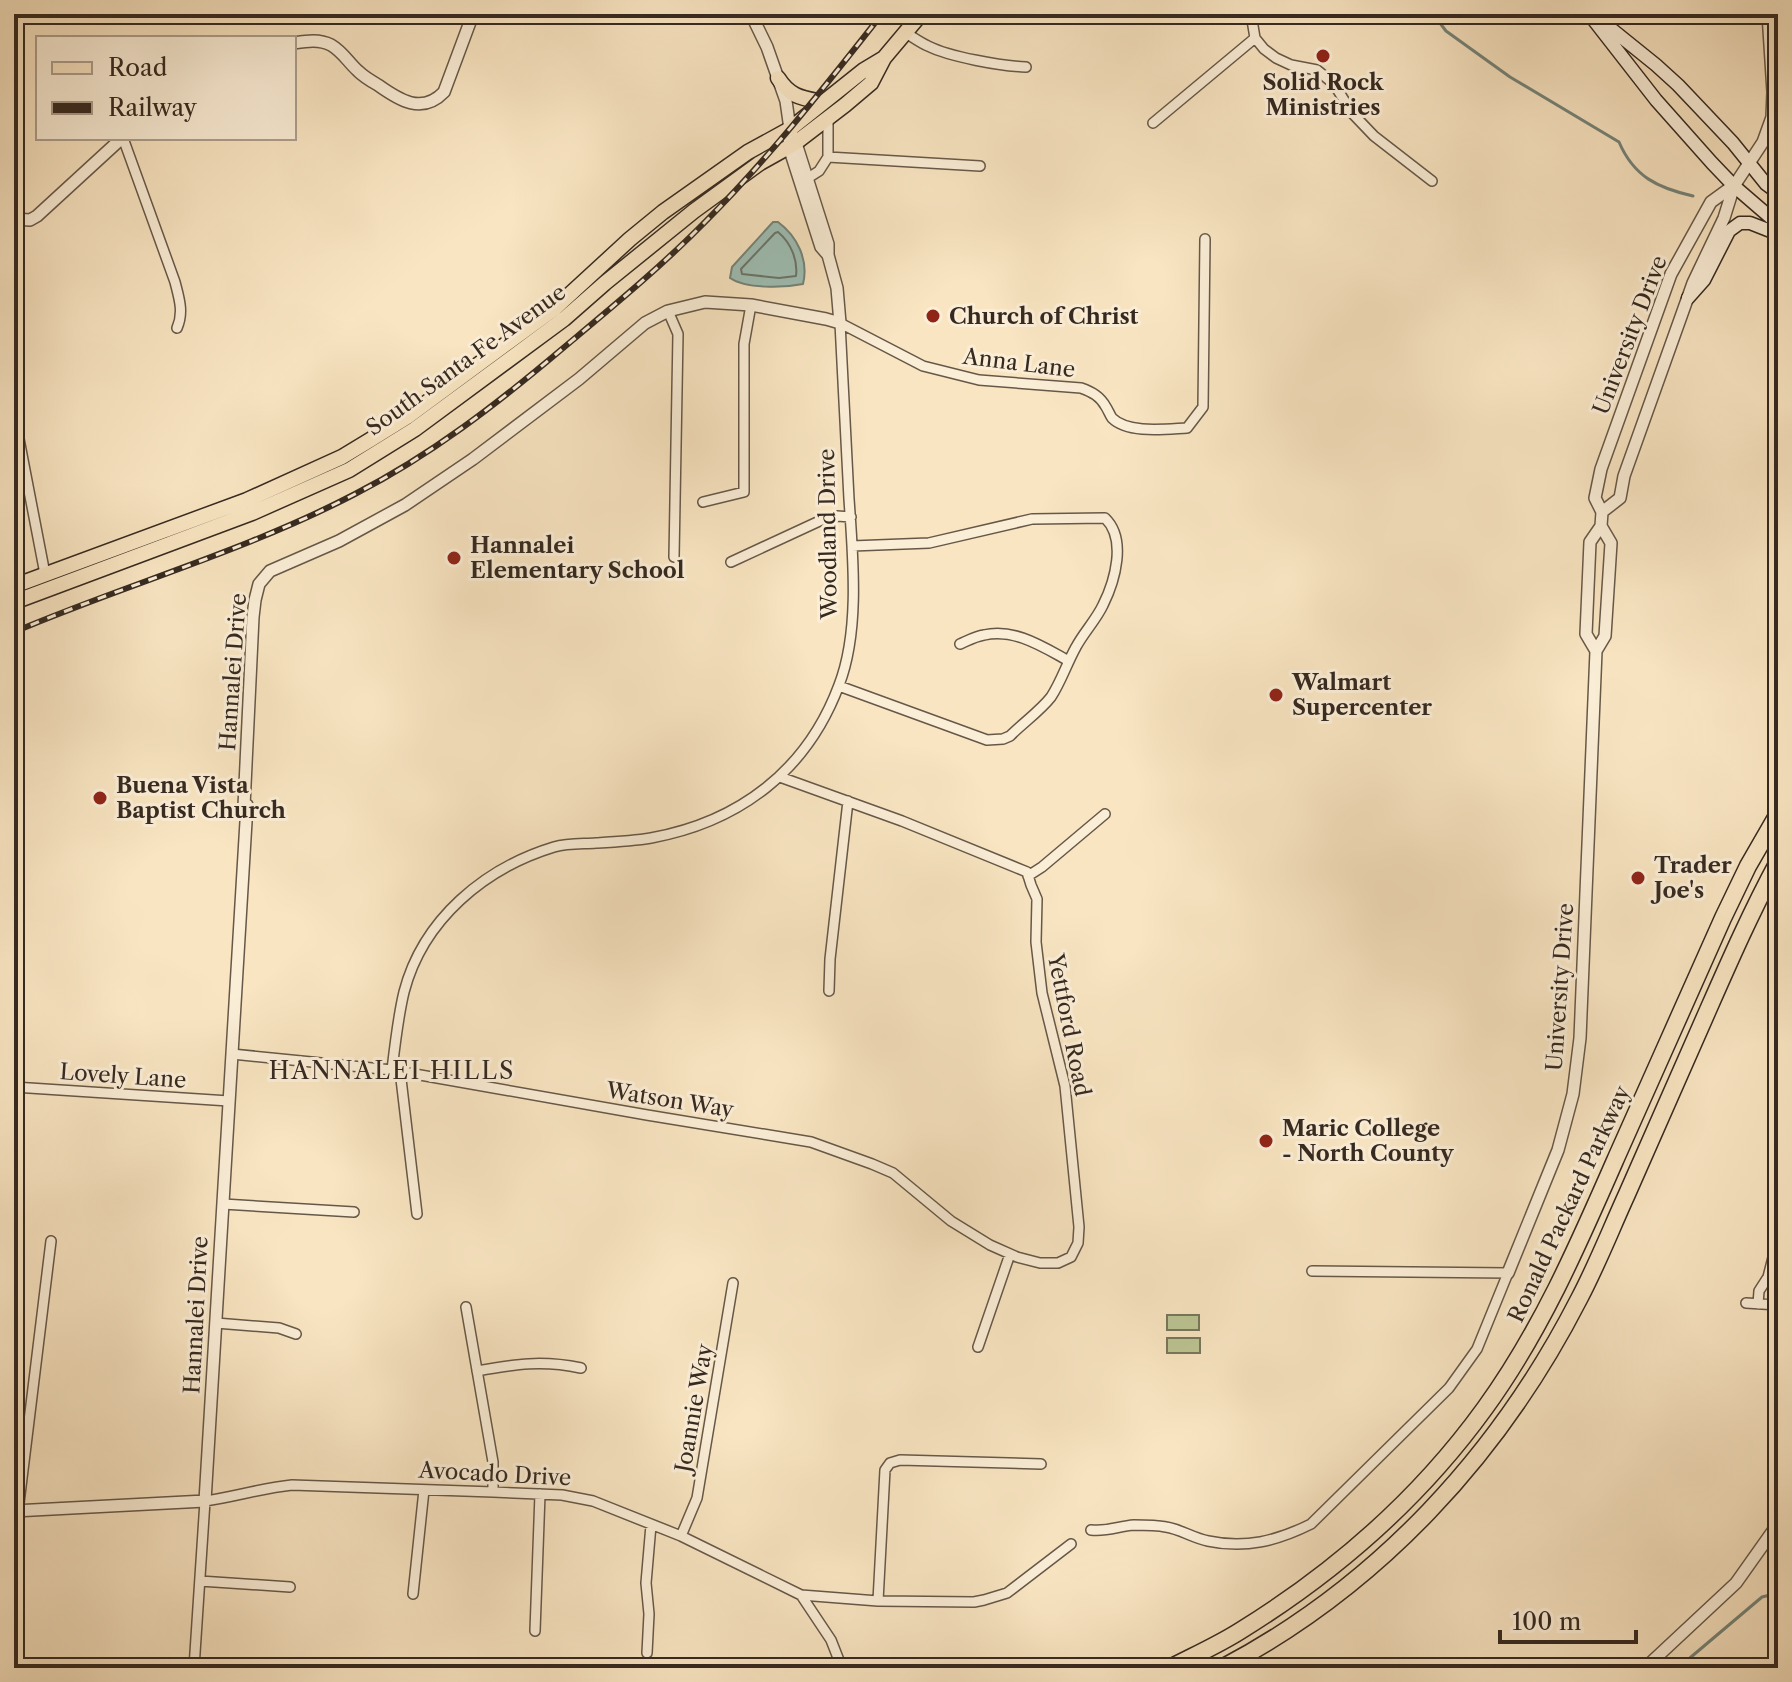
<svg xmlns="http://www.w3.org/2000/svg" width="1792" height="1682" font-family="'Libre Caslon Text',serif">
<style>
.green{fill:#bcc594;stroke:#78775a;stroke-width:2}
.water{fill:#9ebfb5;stroke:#748379;stroke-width:2}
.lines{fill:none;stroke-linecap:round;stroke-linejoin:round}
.shore{stroke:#6a746a;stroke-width:2}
.stream{stroke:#748379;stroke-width:3}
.minor-casing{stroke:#665848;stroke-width:12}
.tertiary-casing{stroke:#665848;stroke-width:14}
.secondary-casing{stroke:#352920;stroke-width:15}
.primary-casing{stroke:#352920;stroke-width:17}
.motorway-casing{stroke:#352920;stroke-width:19}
.minor{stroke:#fbeed7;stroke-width:9}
.tertiary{stroke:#fbeed7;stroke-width:11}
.secondary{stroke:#fbeed7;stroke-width:12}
.primary{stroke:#f9e5c2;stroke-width:14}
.motorway{stroke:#f9e5c2;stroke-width:16}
.rail-casing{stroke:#352920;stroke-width:6}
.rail{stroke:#fbeed7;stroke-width:3;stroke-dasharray:9;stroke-linecap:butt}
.poi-dot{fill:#8f2418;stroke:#fbeed7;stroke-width:3}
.labels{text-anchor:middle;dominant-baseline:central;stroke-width:6;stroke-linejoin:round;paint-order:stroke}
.poi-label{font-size:22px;font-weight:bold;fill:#352920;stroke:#fbeed7;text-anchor:start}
.street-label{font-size:22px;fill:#352920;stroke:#fbeed7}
.neighbourhood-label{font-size:24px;letter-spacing:2px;fill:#352920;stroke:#fbeed7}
</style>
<rect width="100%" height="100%" fill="#f9e5c2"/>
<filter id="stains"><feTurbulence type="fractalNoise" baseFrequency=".0025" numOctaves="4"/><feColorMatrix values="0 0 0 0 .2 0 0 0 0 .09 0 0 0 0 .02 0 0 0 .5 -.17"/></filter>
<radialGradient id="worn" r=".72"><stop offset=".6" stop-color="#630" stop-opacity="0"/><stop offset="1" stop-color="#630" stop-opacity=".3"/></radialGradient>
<path class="green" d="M1167,1315H1199V1330H1167Z
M1167,1338H1200V1353H1167Z"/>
<path class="water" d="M773,222H778C797,236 809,260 803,284C783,288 746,289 730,278L732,267Z"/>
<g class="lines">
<path class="shore" d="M778,232C791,243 798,260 796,276L779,278L742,274L741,269L775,233Z"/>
<path class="stream" d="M1433,14L1446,31L1510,77L1619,142C1634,177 1658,188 1693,196
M1678,1668L1762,1597L1778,1593"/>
<defs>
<path id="minor" d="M1251,14L1255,38L1264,49L1276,58L1291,65L1317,70L1334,84L1352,113L1374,136L1432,181
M906,33C914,38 921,43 928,46C950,57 1001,66 1026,67
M828,119V157L980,166
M1153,123L1255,38
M123,138L175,282C179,298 184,312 177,328
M808,178L819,171L828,157
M668,311L678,334L674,557
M14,413L45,574
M703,502L744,492V344L751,305
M731,562L826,518L837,516L851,517
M960,644C967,641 976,636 984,635C1015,628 1043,647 1069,661
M839,686L987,740L1003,739L1010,736C1023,723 1040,711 1051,697C1061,682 1067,663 1076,647C1084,632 1096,620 1103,605C1115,581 1127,539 1105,518L1032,519L929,543L852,546
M1028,876L1042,867L1105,814
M829,991L830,959L848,801
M232,1054L392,1070L647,1115L811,1142L872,1164L893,1173L951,1221L990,1245L1017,1257L1040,1263H1058L1071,1257L1078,1243L1079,1227L1065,1086L1042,993L1036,942L1037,899L1031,885L1027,872L902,821L780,777
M14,1087L229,1101
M223,1204L354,1212
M417,1214L401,1079L392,1070C395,1044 398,1017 404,992C423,919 485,868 554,847C568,843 582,844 596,843C614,842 633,841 651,838C739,822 807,771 839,685C860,631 853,557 849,499C846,441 843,382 840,323L923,366L979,380L1081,388C1092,392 1100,396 1106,407C1108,410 1110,415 1112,418C1128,434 1166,429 1187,428L1203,407L1205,239
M1746,1303L1778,1305
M1758,1304L1759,1291L1768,1277L1778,1238
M466,1307L493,1462V1492
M216,1323L279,1328L296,1334
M978,1347L1010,1254
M477,1371C516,1364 542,1360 581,1368
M18,1511L51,1241
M1091,1530C1107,1532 1119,1526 1134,1525C1144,1525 1156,1525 1166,1527C1180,1529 1193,1538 1208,1541C1245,1549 1277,1541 1311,1524L1449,1388L1477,1349L1508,1273L1312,1271
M681,1536L697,1498L733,1283
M200,1581L290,1587
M413,1594L424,1490
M801,1595L831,1640L842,1668
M878,1601L885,1470L890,1463L900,1460L1041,1464
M535,1631L540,1494
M647,1653L649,1614L646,1583L651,1525
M194,1668L205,1501C234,1497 262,1488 292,1485L493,1492L562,1495L593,1501L681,1536L801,1595L878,1601L974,1602L984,1600L1007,1593L1071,1544"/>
<path id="tertiary" d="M751,14L767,47L786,101L790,129L789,147L821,247L828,255
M294,43C307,41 319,39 331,45C343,52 348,62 358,71C363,76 371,81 378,85C399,100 422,115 444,92L473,14
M14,219L30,220L37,216L122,138
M1602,512L1620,498L1624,476L1693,283L1724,218L1734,186L1763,142L1772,117L1773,92L1768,14
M1596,651L1586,634L1590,542L1601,526L1602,512L1595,498L1601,469L1671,274L1711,202L1733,186
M1508,1273L1558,1150L1573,1094L1580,1038L1596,651L1605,636L1611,543L1601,526
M14,1511L205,1501L247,805L244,806L253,617L255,600L259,584L270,571L339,541L405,505L473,459L579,379L645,323L668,311L705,302L751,305L826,319L840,323L837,288L828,255V244L794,137
M1645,1668L1736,1583L1775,1528L1778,1520"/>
<path id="secondary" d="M1589,14L1656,100L1712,163L1734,186L1778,224
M1594,15L1656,65L1678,85L1733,143L1766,184L1778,193
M1688,298L1704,280L1729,231L1740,223H1750L1778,234"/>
<path id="primary" d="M778,78C790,97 802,98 822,102
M14,586L247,500L342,457L370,440L407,417L555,308L630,239L663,212L748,152L790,129L864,70L884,58
M14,602L252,513L349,470L415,429L564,319L605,283L694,211L760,163L794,144L845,105L871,83L884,58L921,14"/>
<path id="motorway" d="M1170,1668C1193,1656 1218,1645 1240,1631C1334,1573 1420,1498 1485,1408C1541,1331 1579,1243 1617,1156C1652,1077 1688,997 1723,918L1748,866L1778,814
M1222,1668C1378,1586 1499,1455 1579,1299C1597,1265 1611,1229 1627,1194C1654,1132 1681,1071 1708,1010C1730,960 1752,910 1778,862"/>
</defs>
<use href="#minor" class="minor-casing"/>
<use href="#tertiary" class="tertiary-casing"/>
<use href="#secondary" class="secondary-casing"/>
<use href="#primary" class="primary-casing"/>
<use href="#motorway" class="motorway-casing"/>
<use href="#minor" class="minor"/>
<use href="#tertiary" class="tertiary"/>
<use href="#secondary" class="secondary"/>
<use href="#primary" class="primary"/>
<use href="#motorway" class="motorway"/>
<defs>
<path id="rail" d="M14,632C127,584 246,551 355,494C431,455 497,404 562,349C611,308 661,267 706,221C770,157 826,85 882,14"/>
</defs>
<use href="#rail" class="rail-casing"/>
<use href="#rail" class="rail"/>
</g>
<g class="poi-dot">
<circle cx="1323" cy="56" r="8"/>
<circle cx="933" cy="316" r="8"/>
<circle cx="454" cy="558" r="8"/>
<circle cx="1276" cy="695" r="8"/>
<circle cx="100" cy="798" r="8"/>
<circle cx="1638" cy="878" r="8"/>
<circle cx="1266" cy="1141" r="8"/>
</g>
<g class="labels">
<g class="poi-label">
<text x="1323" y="82" text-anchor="middle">Solid Rock<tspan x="1323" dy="25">Ministries</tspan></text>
<text x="949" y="316">Church of Christ</text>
<text x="470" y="545">Hannalei<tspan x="470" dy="25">Elementary School</tspan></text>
<text x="1292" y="682">Walmart<tspan x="1292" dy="25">Supercenter</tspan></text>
<text x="116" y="785">Buena Vista<tspan x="116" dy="25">Baptist Church</tspan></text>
<text x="1654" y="865">Trader<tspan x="1654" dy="25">Joe's</tspan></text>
<text x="1282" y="1128">Maric College<tspan x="1282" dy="25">- North County</tspan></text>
</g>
<g class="street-label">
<text transform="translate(1630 335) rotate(-69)">University Drive</text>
<text transform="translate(466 360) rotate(-36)">South Santa Fe Avenue</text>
<text transform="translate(1019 363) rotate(7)">Anna Lane</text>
<text transform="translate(828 534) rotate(-91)">Woodland Drive</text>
<text transform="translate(233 672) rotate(-86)">Hannalei Drive</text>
<text transform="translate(1560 987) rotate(-86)">University Drive</text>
<text transform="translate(1069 1025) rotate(79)">Yettford Road</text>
<text transform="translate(123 1076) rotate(4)">Lovely Lane</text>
<text transform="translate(670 1100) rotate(9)">Watson Way</text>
<text transform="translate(1569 1204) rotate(-65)">Ronald Packard Parkway</text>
<text transform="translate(196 1315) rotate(-87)">Hannalei Drive</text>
<text transform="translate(694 1408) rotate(-80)">Joannie Way</text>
<text transform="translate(495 1474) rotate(3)">Avocado Drive</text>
</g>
<g class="neighbourhood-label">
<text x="392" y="1070">HANNALEI HILLS</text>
</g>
</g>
<rect width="1792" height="1682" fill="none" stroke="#f9e5c2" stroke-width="48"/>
<rect x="16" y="16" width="1760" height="1650" fill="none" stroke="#352920" stroke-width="4"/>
<rect x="24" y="24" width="1744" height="1634" fill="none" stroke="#352920" stroke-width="2"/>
<rect x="36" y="36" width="260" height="104" fill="#fbeed7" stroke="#ac9f8e" stroke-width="2"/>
<rect x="52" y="62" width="40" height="12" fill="#f9e5c2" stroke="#ac9f8e" stroke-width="2"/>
<text x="108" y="76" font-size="24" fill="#352920">Road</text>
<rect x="52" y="102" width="40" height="12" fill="#352920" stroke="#ac9f8e" stroke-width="2"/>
<text x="108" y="116" font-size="24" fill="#352920">Railway</text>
<path d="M1500 1630v12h136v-12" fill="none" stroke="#352920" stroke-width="4"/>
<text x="1512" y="1630" font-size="24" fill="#352920" stroke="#fbeed7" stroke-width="6" paint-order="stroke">100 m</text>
<rect width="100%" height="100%" filter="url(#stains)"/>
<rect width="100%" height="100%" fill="url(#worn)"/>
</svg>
